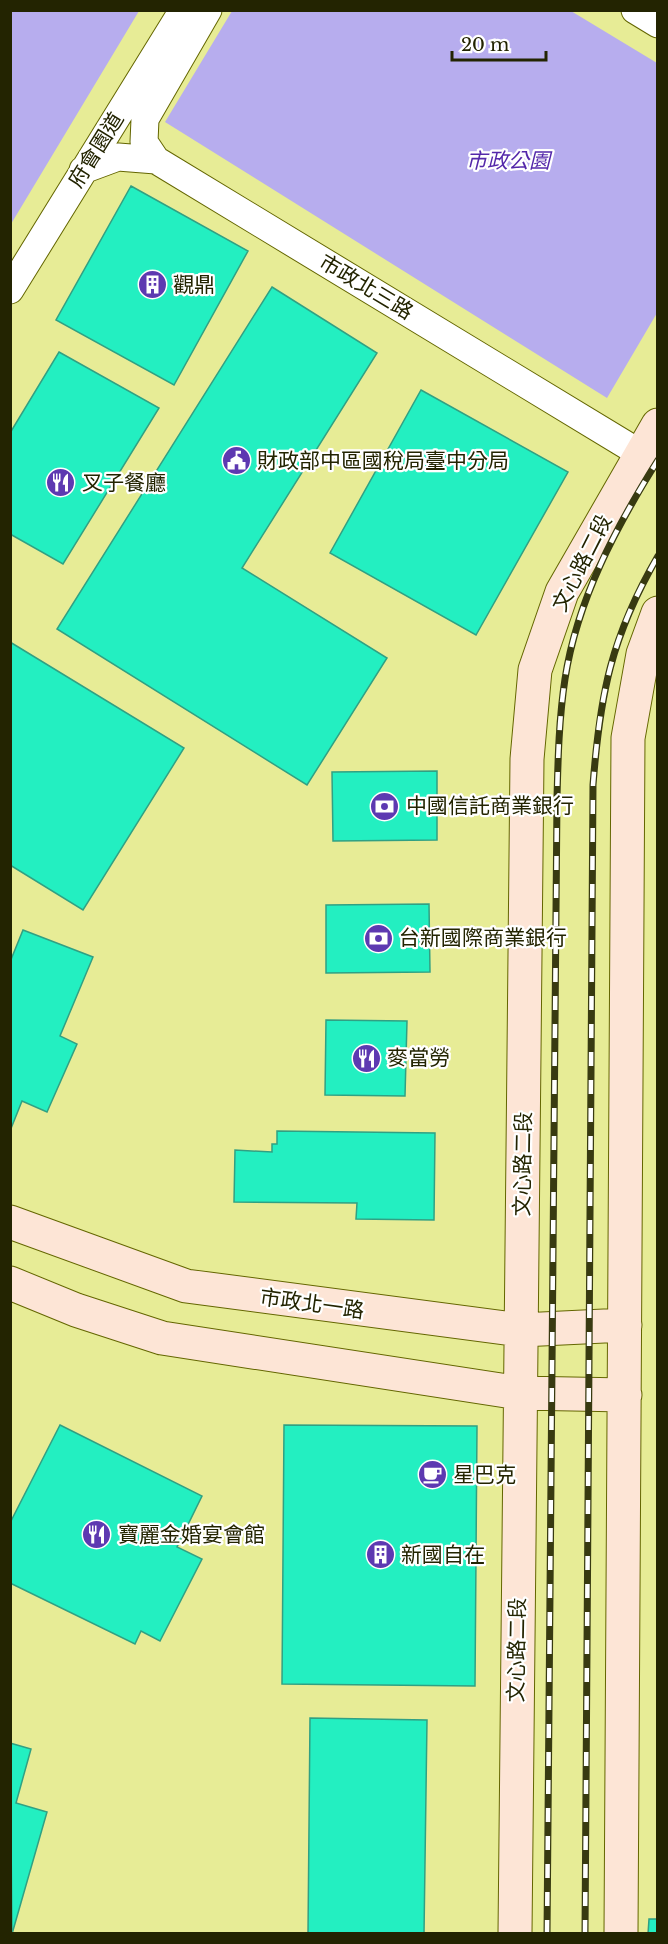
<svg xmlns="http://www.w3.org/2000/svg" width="668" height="1944" font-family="'Libre Baskerville','Noto Sans TC',serif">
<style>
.green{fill:#b7adee}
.building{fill:#23efc1;stroke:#31a083;stroke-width:1.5}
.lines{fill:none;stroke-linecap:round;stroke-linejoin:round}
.street-casing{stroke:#646600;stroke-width:29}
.secondary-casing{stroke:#646600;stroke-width:35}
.street{stroke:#fff;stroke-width:27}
.secondary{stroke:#fde5d6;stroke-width:33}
.rail-casing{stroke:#383a11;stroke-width:7}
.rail{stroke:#fff;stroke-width:4.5;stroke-dasharray:14;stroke-linecap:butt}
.labels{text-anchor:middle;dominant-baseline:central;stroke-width:4.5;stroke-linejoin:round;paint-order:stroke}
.street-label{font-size:21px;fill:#232401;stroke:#fff}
.park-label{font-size:21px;font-style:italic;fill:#5428aa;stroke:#fff}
.poi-label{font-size:21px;fill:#232401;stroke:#fff;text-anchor:start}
</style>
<rect width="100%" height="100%" fill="#e7ec96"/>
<path class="green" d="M11,10L139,11L11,224L10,11Z
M232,11H571L657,63V313L607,398L165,122Z"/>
<path class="building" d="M131,186L248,251L174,385L56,320Z
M272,287L377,353L242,568L387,658L307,785L57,629Z
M59,352L159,408L63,564L10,534V433Z
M421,390L568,472L476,635L330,553Z
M10,642L184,748L83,910L10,865Z
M437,771V840L333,841L332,772Z
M429,904L430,972L326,973V905Z
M23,930L93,957L60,1036L77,1044L47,1112L22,1101L10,1131V962Z
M326,1020L407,1021L405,1096L325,1095Z
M277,1131L435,1133L434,1220L356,1219L357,1203L234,1202L235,1150L272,1152V1144H277Z
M60,1425L202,1496L177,1547L202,1559L160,1641L141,1631L135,1644L10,1583V1523Z
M284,1425L477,1426L475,1686L282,1684Z
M310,1718L427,1720L424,1934H308Z
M10,1743L31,1749L16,1803L47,1812L12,1934Z
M649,1919H658V1934H648Z"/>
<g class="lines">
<defs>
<path id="street" d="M635,10L658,24
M156,160L144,142L145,119L208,10
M83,170L118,157L156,160L641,454
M10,290L183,10"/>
<path id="secondary" d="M10,1222L186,1286L521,1330L625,1325
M10,1283L76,1310L162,1338L520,1393L625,1395
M515,1934L527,759L535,670L562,592L658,425
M621,1934L628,738L643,654L658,613"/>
</defs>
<use href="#street" class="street-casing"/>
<use href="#secondary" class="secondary-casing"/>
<use href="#street" class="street"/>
<use href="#secondary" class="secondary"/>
<defs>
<path id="rail" d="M547,1934L557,798C558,758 559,718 565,679C577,600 616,527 658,460
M585,1934L593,785C600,694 611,637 658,556"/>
</defs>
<use href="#rail" class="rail-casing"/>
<use href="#rail" class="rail"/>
</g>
<defs>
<symbol id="building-disc" viewBox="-11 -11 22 22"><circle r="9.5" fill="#5d39b1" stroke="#fff"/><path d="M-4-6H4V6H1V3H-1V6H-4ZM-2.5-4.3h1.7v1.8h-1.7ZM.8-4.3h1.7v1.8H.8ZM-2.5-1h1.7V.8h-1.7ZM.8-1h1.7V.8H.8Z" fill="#fff"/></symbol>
<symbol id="civic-disc" viewBox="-11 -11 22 22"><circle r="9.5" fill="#5d39b1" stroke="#fff"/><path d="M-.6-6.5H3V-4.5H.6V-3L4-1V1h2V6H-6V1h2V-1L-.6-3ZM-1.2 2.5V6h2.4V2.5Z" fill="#fff"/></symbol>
<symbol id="restaurant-disc" viewBox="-11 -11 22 22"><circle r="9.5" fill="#5d39b1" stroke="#fff"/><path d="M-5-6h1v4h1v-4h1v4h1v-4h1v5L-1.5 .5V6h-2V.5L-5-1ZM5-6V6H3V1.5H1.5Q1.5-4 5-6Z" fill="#fff"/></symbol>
<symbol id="bank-disc" viewBox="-11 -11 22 22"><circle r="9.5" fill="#5d39b1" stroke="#fff"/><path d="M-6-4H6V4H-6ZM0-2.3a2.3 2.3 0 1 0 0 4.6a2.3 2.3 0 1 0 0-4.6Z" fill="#fff"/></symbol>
<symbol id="cafe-disc" viewBox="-11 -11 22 22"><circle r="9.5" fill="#5d39b1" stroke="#fff"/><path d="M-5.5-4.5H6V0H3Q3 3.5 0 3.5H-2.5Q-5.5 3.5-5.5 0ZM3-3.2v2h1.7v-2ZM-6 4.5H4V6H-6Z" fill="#fff"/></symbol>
</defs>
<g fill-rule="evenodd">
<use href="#building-disc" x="136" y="268" width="33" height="33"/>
<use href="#civic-disc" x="220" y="444" width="33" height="33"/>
<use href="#restaurant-disc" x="44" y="466" width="33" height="33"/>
<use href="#bank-disc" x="368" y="790" width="33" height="33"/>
<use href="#bank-disc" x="362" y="922" width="33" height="33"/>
<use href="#restaurant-disc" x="350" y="1042" width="33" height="33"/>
<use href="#cafe-disc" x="416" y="1458" width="33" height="33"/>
<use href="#restaurant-disc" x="80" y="1518" width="33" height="33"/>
<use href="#building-disc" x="364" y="1538" width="33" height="33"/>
</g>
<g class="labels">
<g class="street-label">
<text transform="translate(96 150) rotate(-58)">府會園道</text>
<text transform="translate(366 287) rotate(31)">市政北三路</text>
<text transform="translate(582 563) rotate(-63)">文心路二段</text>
<text transform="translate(523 1164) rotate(-89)">文心路二段</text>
<text transform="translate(312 1304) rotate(8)">市政北一路</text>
<text transform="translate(517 1650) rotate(-89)">文心路二段</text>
</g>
<g class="park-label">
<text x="508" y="161">市政公園</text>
</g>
<g class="poi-label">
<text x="173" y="285">觀鼎</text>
<text x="257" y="461">財政部中區國稅局臺中分局</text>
<text x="82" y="483">叉子餐廳</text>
<text x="406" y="806">中國信託商業銀行</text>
<text x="399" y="938">台新國際商業銀行</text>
<text x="387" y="1058">麥當勞</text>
<text x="453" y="1475">星巴克</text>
<text x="118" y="1535">寶麗金婚宴會館</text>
<text x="401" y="1555">新國自在</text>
</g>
</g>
<rect width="668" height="1944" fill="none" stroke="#232401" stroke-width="24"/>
<path d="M452 51v9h94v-9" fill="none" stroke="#232401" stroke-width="3"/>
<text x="461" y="51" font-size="18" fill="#232401" stroke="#ffffff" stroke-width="4.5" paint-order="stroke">20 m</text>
</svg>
